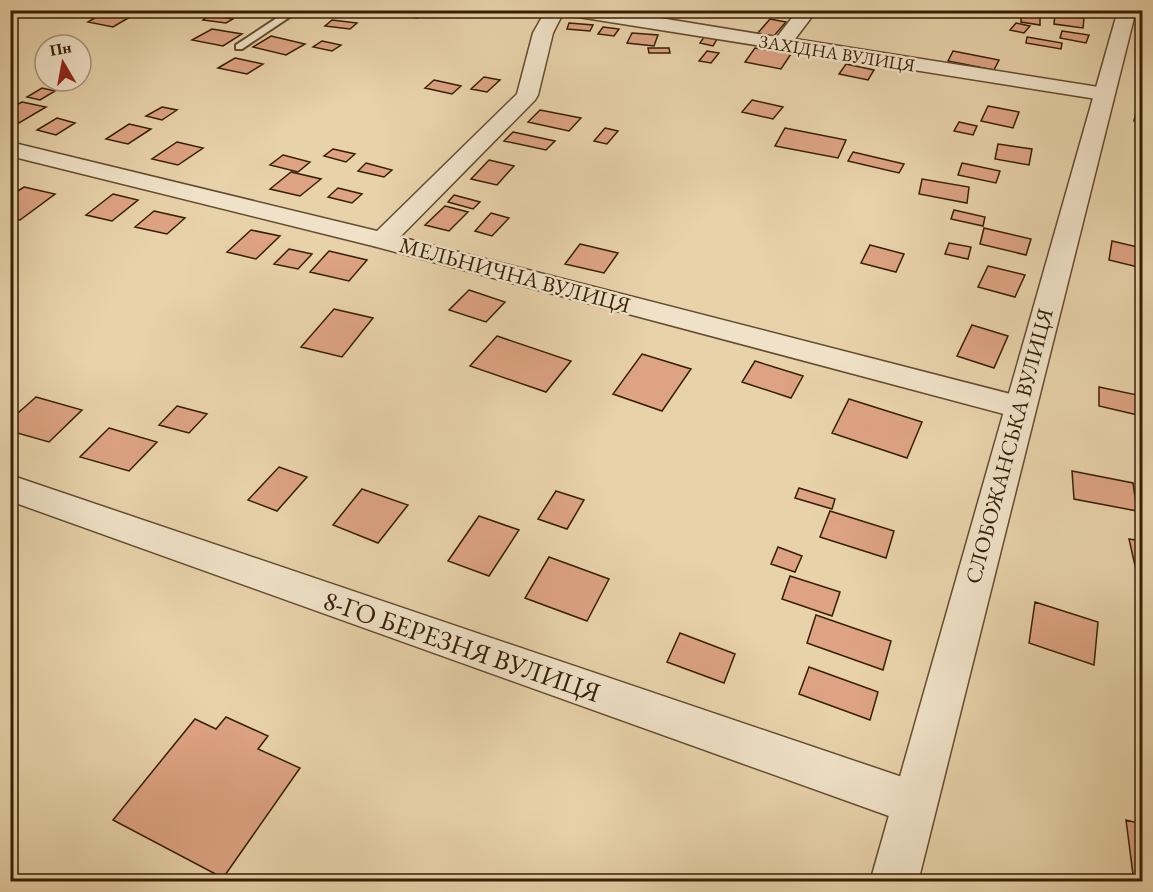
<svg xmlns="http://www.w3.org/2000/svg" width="1153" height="892" font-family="'EB Garamond',serif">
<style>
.building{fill:#dda383;stroke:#361f03;stroke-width:1.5}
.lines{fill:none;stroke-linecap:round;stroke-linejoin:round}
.service-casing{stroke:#624c2d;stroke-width:4}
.minor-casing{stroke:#624c2d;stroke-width:3}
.tertiary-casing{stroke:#624c2d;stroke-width:3}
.service{fill:#f0e2c8;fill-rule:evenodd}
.minor{fill:#f0e2c8;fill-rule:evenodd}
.tertiary{fill:#f0e2c8;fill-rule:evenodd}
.labels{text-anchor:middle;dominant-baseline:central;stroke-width:5;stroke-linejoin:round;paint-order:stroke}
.far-street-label{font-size:18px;fill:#361f03;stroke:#f0e2c8}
.street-label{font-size:22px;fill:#361f03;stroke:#f0e2c8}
.near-street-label{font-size:27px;fill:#361f03;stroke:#f0e2c8}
</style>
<rect width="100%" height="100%" fill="#e8d2aa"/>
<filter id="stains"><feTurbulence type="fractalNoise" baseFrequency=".00333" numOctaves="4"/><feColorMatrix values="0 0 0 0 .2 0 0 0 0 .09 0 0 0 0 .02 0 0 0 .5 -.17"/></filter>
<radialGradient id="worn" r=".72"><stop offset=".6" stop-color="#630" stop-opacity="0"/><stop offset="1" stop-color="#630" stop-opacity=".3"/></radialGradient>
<path class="building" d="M108,10H114L135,14L113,27L88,22Z
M260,10L267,11L259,17L215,11Z
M407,10H426L417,18L401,15Z
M842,10H882L881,15Z
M1021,10L1040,13V25L1021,22Z
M1055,14L1084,18L1083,28L1054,24Z
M209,15L233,19L226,23L203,20Z
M770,19L786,22L773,37L757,34Z
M332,20L357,23L350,29L325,26Z
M569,23L593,25L590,31L567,29Z
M1016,23L1030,26L1024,33L1010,30Z
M603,27L619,29L614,36L598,34Z
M212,29L242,34L223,46L192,40Z
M1062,31L1089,35L1086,43L1060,38Z
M632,33L658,35L654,46L627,43Z
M271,36L305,44L286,55L253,47Z
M704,37L717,39L713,46L700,43Z
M1027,37L1062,43L1061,49L1026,43Z
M322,41L341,45L332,51L313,47Z
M648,48H669L670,53H649Z
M755,48L791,54L781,69L745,62Z
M707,51L719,53L711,63L699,61Z
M953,51L999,60L994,70L948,61Z
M235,58L263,64L247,74L218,68Z
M846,64L874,70L868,80L839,74Z
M484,77L500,80L487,92L471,89Z
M434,80L461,86L452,94L425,88Z
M42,88L55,91L40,100L27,97Z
M752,100L783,107L773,119L742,112Z
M1139,100H1142V123L1134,121Z
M22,102L46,107L19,123L10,120V108Z
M988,106L1019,112L1013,128L981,121Z
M162,107L177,110L162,120L146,116Z
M540,110L581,118L569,131L528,122Z
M57,118L75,123L56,135L37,130Z
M959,122L977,126L973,135L954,131Z
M129,124L151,129L128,144L106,139Z
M605,128L618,131L607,144L594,141Z
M785,128L846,140L838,158L775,146Z
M513,132L555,141L546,150L504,141Z
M177,142L203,148L178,165L152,159Z
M998,144L1032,149L1029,165L995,159Z
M333,149L355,154L346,162L324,156Z
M853,152L904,164L899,173L848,161Z
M283,155L310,162L298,172L270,165Z
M489,160L514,166L497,185L471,179Z
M366,163L392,170L384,177L358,171Z
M962,163L1000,171L996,183L958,175Z
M291,172L321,179L300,196L270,189Z
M922,179L969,187L967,203L919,194Z
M24,187L55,194L20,220L10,218V196Z
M338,188L362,194L352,203L328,197Z
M113,194L138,200L112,221L86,215Z
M454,195L480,202L473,209L448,202Z
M445,206L468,212L449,231L425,225Z
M954,210L985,217L983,226L951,219Z
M154,211L185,218L167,234L135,227Z
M491,213L509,218L492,236L475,231Z
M984,228L1031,239L1026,255L980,244Z
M251,230L280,236L256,259L227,252Z
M1112,241L1142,248V268L1109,260Z
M949,243L971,247L968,259L945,254Z
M580,244L618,253L604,273L565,264Z
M870,245L904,254L896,272L861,263Z
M289,249L312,254L298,269L274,264Z
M329,251L367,260L349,281L310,272Z
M988,266L1025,275L1015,297L978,287Z
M469,290L505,302L486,322L449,310Z
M334,309L373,318L342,357L301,347Z
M972,325L1008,336L994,368L957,356Z
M497,336L571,361L546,392L470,366Z
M642,354L691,369L662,411L613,394Z
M755,361L803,376L791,398L742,382Z
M1099,387L1142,396V416L1099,406Z
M36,397L82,410L49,442L10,431V420Z
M849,399L922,422L907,458L832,433Z
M177,406L207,414L189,433L159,425Z
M109,428L157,442L129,471L80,457Z
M279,467L307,477L277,511L248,500Z
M1072,471L1133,483L1137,511L1074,499Z
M799,488L835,499L832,509L795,498Z
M362,489L408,505L378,543L333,525Z
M556,491L584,500L567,529L538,519Z
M830,511L894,531L886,558L820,537Z
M479,516L519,530L489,576L448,561Z
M1129,539L1142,541V580L1138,579Z
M778,547L802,556L795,572L771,564Z
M549,557L609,579L587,621L525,598Z
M790,576L840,592L832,616L782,599Z
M1035,602L1098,622L1094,665L1029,643Z
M816,615L891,641L883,670L807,643Z
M680,633L735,654L724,683L667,662Z
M809,667L878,692L870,720L799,694Z
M226,717L268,736L258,749L300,768L223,878L113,820L195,719L216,729Z
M1126,820L1142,824V882H1134Z"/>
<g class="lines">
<defs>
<path id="service" d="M289,10H300L242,49H236V45Z"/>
<path id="minor" d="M546,10H611L777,37L798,10H817L795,39L1111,89L1114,94L1111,99L1103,100L572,16L564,11L553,33L538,95L535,100L400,237L1030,399L1035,407L1030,415L1019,418L373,246L10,156V142L377,231L517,94L533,33Z
M10,475L914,781L930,788L936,803L930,818L914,825L10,501Z"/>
<path id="tertiary" d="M1118,10H1136L918,882H870Z"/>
</defs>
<use href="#service" class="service-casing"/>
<use href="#minor" class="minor-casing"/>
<use href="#tertiary" class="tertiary-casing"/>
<use href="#service" class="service"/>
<use href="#minor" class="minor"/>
<use href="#tertiary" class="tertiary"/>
</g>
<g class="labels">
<g class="far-street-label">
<text transform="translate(837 53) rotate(9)">ЗАХІДНА ВУЛИЦЯ</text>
</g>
<g class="street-label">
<text transform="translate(515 275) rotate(15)">МЕЛЬНИЧНА ВУЛИЦЯ</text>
<text transform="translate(1009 446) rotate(-75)">СЛОБОЖАНСЬКА ВУЛИЦЯ</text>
</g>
<g class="near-street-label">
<text transform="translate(462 646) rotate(19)">8-ГО БЕРЕЗНЯ ВУЛИЦЯ</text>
</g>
</g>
<rect width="1153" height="892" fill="none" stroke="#e8d2aa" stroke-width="36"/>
<rect x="12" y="12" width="1129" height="868" fill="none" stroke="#361f03" stroke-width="3"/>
<rect x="18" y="18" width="1117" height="856" fill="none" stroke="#361f03" stroke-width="1.5"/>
<g transform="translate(63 63) rotate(350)"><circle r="28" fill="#f0e2c8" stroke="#a69479" stroke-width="1.5"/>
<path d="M0-4.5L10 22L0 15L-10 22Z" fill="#8f2418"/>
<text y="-9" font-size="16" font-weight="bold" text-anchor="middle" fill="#361f03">Пн</text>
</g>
<rect width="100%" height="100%" filter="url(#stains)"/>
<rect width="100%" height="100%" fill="url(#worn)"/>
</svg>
